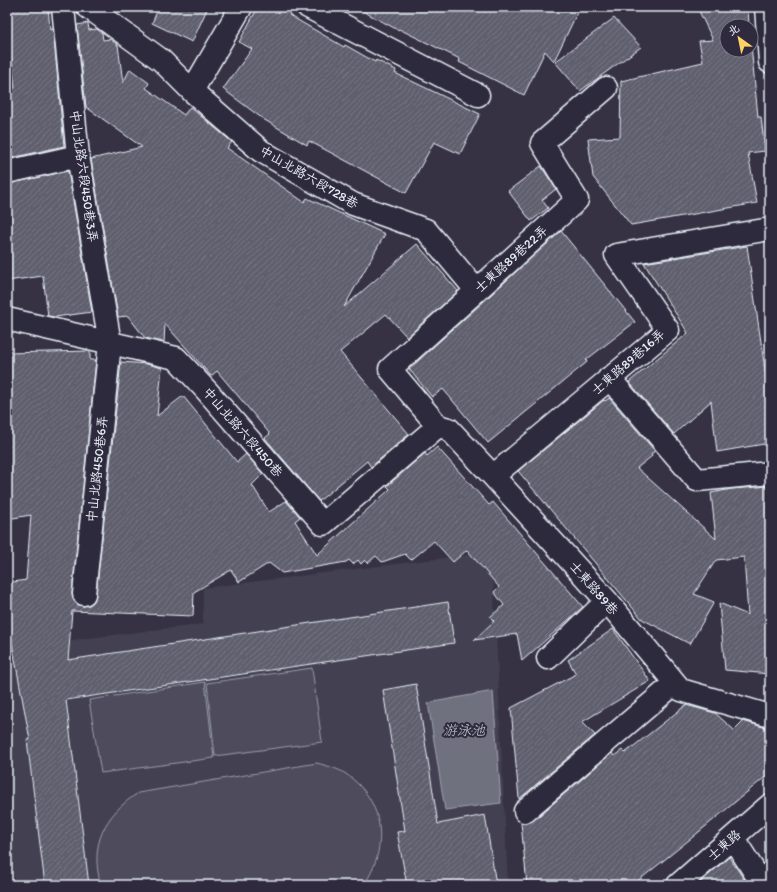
<svg xmlns="http://www.w3.org/2000/svg" width="777" height="892" font-family="Itim,'LXGW WenKai TC',sans-serif">
<style>
.built{fill:#433f51}
.park{fill:#4d4b5c;stroke:#9a9eaa}
.water{fill:#70717f;stroke:#a0a4af}
.building{fill:url(#building-hatch);stroke:#e8f1f8}
.lines{fill:none;stroke-linecap:round;stroke-linejoin:round}
.minor-casing{stroke:#e8f1f8;stroke-width:25}
.minor{stroke:#2f2a3d;stroke-width:22}
.labels{text-anchor:middle;dominant-baseline:central;stroke-width:4;stroke-linejoin:round;paint-order:stroke}
.street-label{font-size:13px;fill:#e8f1f8;stroke:#2f2a3d}
.water-label{font-size:14px;font-style:italic;fill:#b2b7c2;stroke:#2f2a3d}
</style>
<defs>
<pattern id="building-hatch" width="6" height="6" patternUnits="userSpaceOnUse"><rect width="6" height="6" fill="#605e6e"/><path d="M-1 1l2-2M0 6l6-6M5 7l2-2" fill="none" stroke="#777683"/></pattern>
</defs>
<rect width="100%" height="100%" fill="#363244"/>
<filter id="ink" filterUnits="userSpaceOnUse"><feTurbulence type="fractalNoise" baseFrequency=".025" numOctaves="2"/><feDisplacementMap in="SourceGraphic" scale="8" xChannelSelector="R" yChannelSelector="G"/><feConvolveMatrix kernelMatrix="1 2 1 2 8 2 1 2 1" color-interpolation-filters="sRGB"/></filter>
<g filter="url(#ink)">
<path class="built" d="M492,552L508,885H15L7,828V648L203,624V588Z"/>
<path class="park" d="M312,668L322,742L215,756L207,683Z
M205,682L214,758L101,773L89,700Z
M317,763C327,766 337,768 346,774C385,801 389,847 364,885H101C89,845 104,815 138,793Z"/>
<path class="water" d="M493,691L501,803L445,810L428,703Z"/>
<path class="building" d="M7,7H48L50,30L53,29L64,146L7,159V90L15,88L7,23Z
M159,7H208L192,42L152,23Z
M258,7H294L289,15L344,47L345,45L375,62L376,60L396,70L395,73L480,114L460,154L434,142L406,193L309,141L307,145L263,119L223,89L252,49L239,42Z
M355,7H580L554,61L545,51L524,95L459,62L460,59L399,29L398,30Z
M697,7H748L749,26H727V50H751V45L758,117H761L765,151L748,153L757,203L631,225L593,177L588,139L620,137L621,81L703,62L699,41L713,40Z
M614,18L641,47L580,91L555,62Z
M88,23L89,30L97,29L102,33L103,40L110,39L118,45L123,83L130,69L149,83L146,88L184,115L190,107L232,142L227,148L304,202L307,198L385,234L344,307L417,244L458,291L407,337L386,314L340,352L409,434L371,467L367,461L319,501L265,438L270,434L217,371L211,376L165,324L164,342L145,338L128,316L118,317L91,159L142,147L86,107L77,25Z
M541,166L556,189L542,200L548,208L531,221L508,191Z
M68,171L92,312L55,317L48,316L43,276L7,281V184Z
M561,231L635,322L586,360L587,362L488,443L443,389L432,397L409,369Z
M747,246L770,404V443L717,452L711,401L674,434L629,382L688,333L644,263Z
M90,351V360H96L72,593L73,599L77,604L83,606L89,605L94,601L96,595L121,362L147,364L162,368L157,416L183,396L237,462L246,454L263,474L252,485L269,512L286,501L300,517L295,521L317,555L389,490L390,489L387,486L425,453L427,456L437,447L489,505L493,502L583,607L522,661L517,634L474,640L494,621L490,617L504,605L494,592L499,587L467,550L453,562L434,541L411,560L405,554L382,562L376,556L368,563L365,560L361,564L358,560L353,564L349,560L346,562L282,573L269,563L239,582L231,570L194,592L193,616L72,611L68,660L448,602L454,643L66,700L89,885H45L27,740H30L11,638H7V583L26,580L31,515L7,519V353Z
M609,398L655,451L651,454L652,456L637,468L716,539L711,493L732,489L770,486V674L725,670L719,603L748,615L744,557L716,560L694,594L714,602L690,644L642,619L518,471L604,400L605,401Z
M613,629L650,681L582,722L595,735L519,799L511,708L576,674L568,660Z
M416,684L438,824L485,815L496,885H407L397,832L405,831L383,690Z
M686,705L715,713L734,730L743,721L763,727L770,731V773L694,836L633,885H527L521,823H528L533,821L612,753L614,756L622,750L625,753Z
M729,857L748,885H697Z"/>
<g class="lines">
<defs>
<path id="minor" d="M63,7L78,156L110,343L84,594
M88,7L161,60L192,91L261,151L353,204L426,230L476,290
M308,7L478,95
M766,7L770,62
M192,91L241,7
M7,172L78,156
M7,319L176,358L207,391L323,524L438,426
M609,378L697,480L770,473
M438,426L390,369L577,200L542,143L606,88
M438,426L449,429L493,476L607,601L681,690L770,716
M493,476L668,330L616,255L770,229
M548,658L607,601
M525,811L674,684
M733,838L763,885
M678,885L770,805"/>
</defs>
<use href="#minor" class="minor-casing"/>
<use href="#minor" class="minor"/>
</g>
</g>
<g class="labels">
<g class="street-label">
<text transform="translate(84 176) rotate(82)">中山北路六段450巷3弄</text>
<text transform="translate(309 177) rotate(30)">中山北路六段728巷</text>
<text transform="translate(511 259) rotate(-42)">士東路89巷22弄</text>
<text transform="translate(628 362) rotate(-41)">士東路89巷16弄</text>
<text transform="translate(243 432) rotate(49)">中山北路六段450巷</text>
<text transform="translate(97 469) rotate(-84)">中山北路450巷6弄</text>
<text transform="translate(594 588) rotate(49)">士東路89巷</text>
<text transform="translate(724 845) rotate(-41)">士東路</text>
</g>
<g class="water-label">
<text x="464" y="730">游泳池</text>
</g>
</g>
<rect width="777" height="892" fill="none" stroke="#2f2a3d" stroke-width="24"/>
<rect x="12" y="12" width="753" height="868" fill="none" stroke="#e8f1f8" stroke-width="1.5" filter="url(#ink)"/>
<g transform="translate(739 38) rotate(327)"><circle r="19" fill="#2f2a3d" stroke="#797a88"/>
<path d="M0-3L7 15L0 10L-7 15Z" fill="#ffd166"/>
<text y="-6" font-size="11" font-weight="bold" text-anchor="middle" fill="#e8f1f8">北</text>
</g>
</svg>
